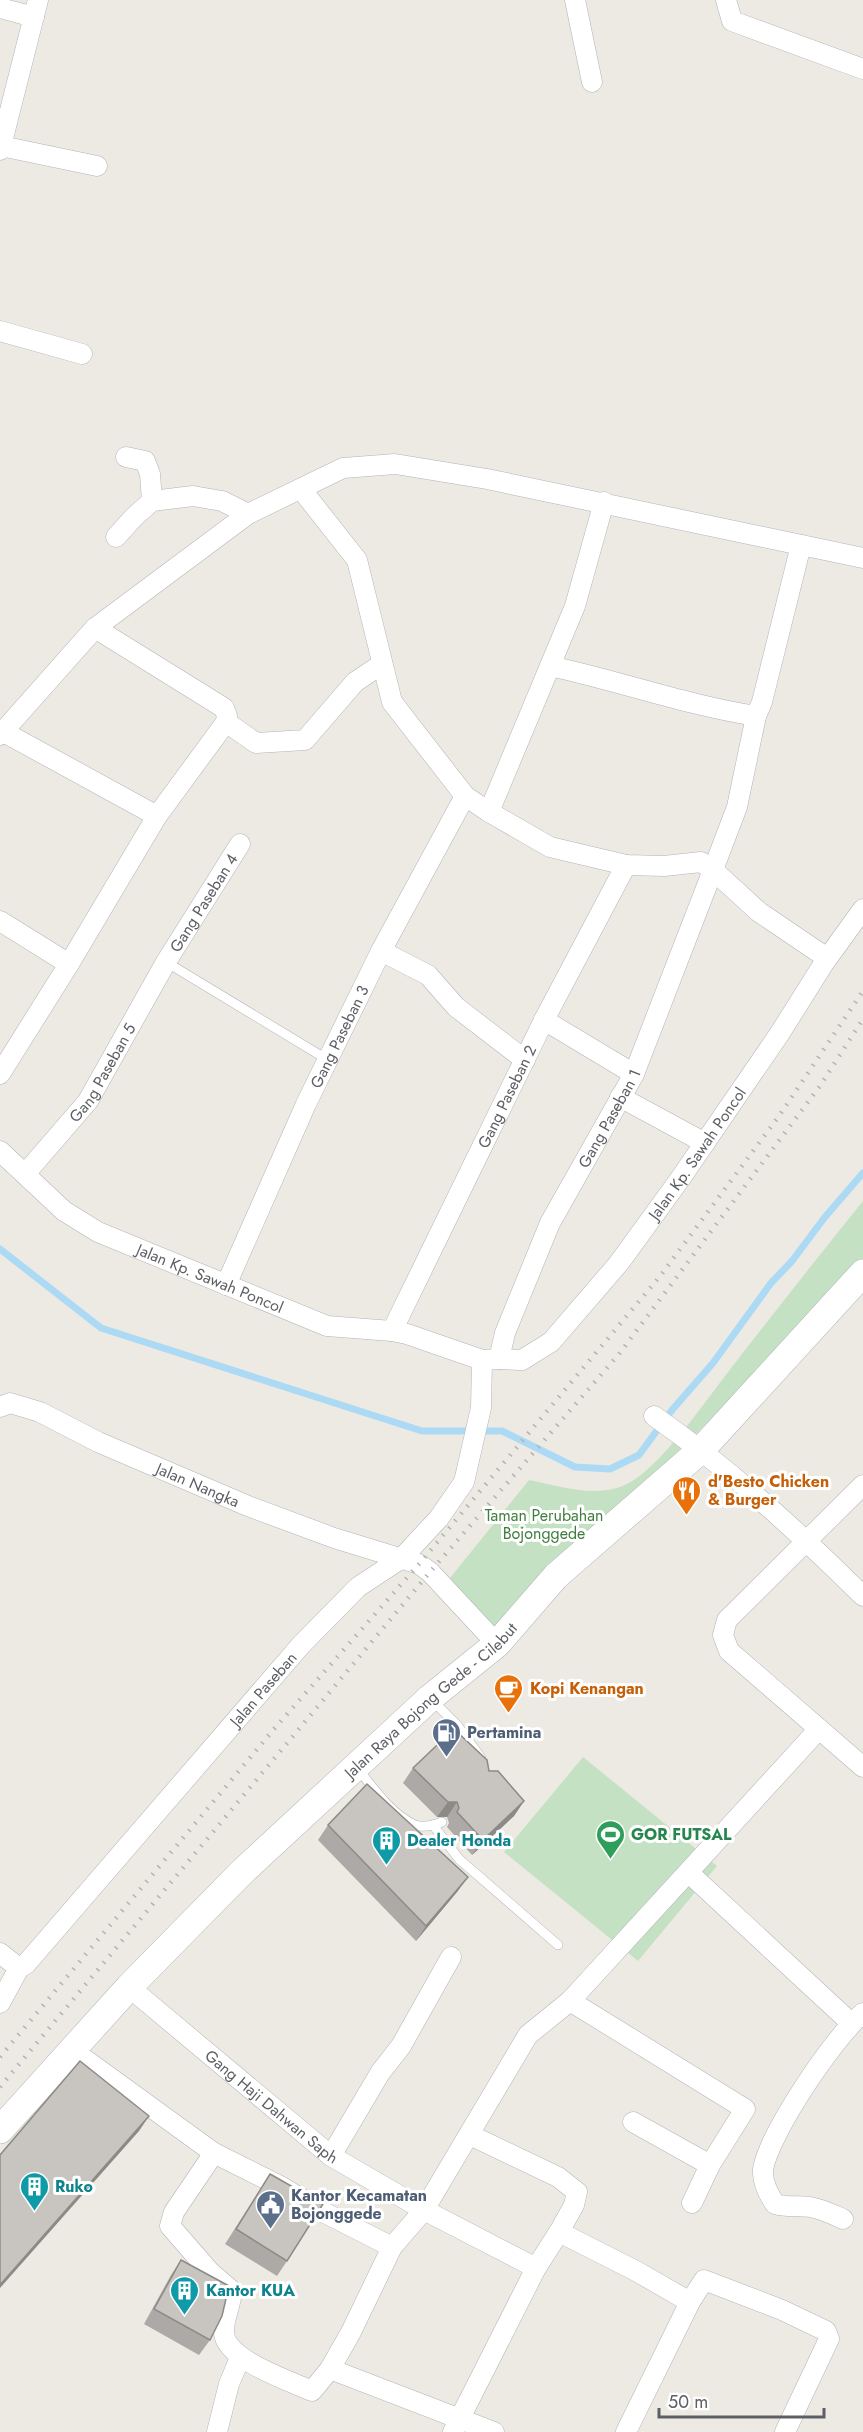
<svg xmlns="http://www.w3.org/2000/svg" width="863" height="2432" font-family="Jost,sans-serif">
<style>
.green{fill:#c5e1c3}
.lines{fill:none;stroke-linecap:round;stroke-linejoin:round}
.stream{stroke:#acdaf4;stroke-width:7}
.lane-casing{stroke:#b1b4b7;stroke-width:10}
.street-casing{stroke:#b1b4b7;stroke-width:21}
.secondary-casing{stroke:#b3b6ba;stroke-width:28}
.lane{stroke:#fff;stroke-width:9}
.street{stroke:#fff;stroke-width:20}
.secondary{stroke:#fff;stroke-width:27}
.rail{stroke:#b2b3b3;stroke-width:4.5;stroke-dasharray:1.5 8;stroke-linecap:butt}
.wall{fill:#aca9a6}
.shaded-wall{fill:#8c8a87}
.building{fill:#c8c5c1;stroke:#8c8a87;stroke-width:1.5}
.labels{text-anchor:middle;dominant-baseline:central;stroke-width:6;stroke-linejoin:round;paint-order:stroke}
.street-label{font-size:16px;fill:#5c5f63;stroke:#fff}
.food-label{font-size:16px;font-weight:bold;fill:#c56008;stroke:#fff;text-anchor:start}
.park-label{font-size:16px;fill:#407e3f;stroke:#fff}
.service-label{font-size:16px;font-weight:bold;fill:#4e5e75;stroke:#fff;text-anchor:start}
.leisure-label{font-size:16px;font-weight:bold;fill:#27864d;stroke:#fff;text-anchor:start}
.culture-label{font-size:16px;font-weight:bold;fill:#0d838f;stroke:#fff;text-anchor:start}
</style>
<rect width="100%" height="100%" fill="#edeae4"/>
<path class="green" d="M863,1201V1260L694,1436L493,1629L450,1578L529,1480C561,1486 596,1499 627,1484C659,1468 702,1406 725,1376C770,1318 816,1259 863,1201Z
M583,1757L717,1866L638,1961L504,1852Z"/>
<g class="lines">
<path class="stream" d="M0,1249L101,1328L422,1431H502L575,1467L610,1469L639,1455L672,1410L713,1363L771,1283L792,1261L825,1217L863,1173"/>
<defs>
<path id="lane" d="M166,962L328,1060
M432,1700L457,1725L481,1758
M358,1769C374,1789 391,1814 415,1825C423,1828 434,1825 442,1822
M433,1825L459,1859L558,1945"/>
<g id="street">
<path d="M575,0L592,82"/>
<path d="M726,0L732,21L863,69"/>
<path d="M0,8L34,17"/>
<path d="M1,146L97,166"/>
<path d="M0,150L38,0"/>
<path d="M0,331L82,354"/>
<path d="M126,457L145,461L150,474L152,501"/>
<path d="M116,537L134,517L152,501L193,496L222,501L248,514"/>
<path d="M550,666C619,681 686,705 756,716L762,702L801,545"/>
<path d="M756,716L737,807L713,870L759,912L827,958"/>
<path d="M226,722L256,743L305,740L355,682L382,664"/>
<path d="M0,730L157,816"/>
<path d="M0,735L95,628L248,514L343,468L395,464L487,479L863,558"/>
<path d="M489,812L575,606L604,502"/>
<path d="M0,921L69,964"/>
<path d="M381,951L428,975L456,1007L525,1060"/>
<path d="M544,1020L634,1074"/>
<path d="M0,1074L69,964L157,816L226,722L227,716L224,708L95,628"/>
<path d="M620,1097L705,1143"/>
<path id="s1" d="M0,1151L64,1211L98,1232L327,1326L392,1331L407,1334L482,1360L499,1359L505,1333L550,1223L634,1074L713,870L701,862L664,866L626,865L550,847L489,812L465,796L392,702L357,560L301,489"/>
<path id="s2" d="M25,1174L88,1101L166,962L240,844"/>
<path id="s3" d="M226,1285L306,1104L381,951L465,796"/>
<path id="s4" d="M392,1331L544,1020L626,865"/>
<path id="s5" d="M499,1359L522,1360L551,1342L619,1263L680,1179L780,1033L824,963L863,909"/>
<path id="s6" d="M0,1407L10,1403L40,1412L98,1442L248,1506L334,1538L419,1564L430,1572L497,1644"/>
<path d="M654,1416C730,1469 797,1531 863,1596"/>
<path d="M863,1485L727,1620L723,1635L729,1651L863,1767"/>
<path d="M689,1873L851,2023"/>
<path d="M0,1953L19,1968"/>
<path id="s7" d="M129,1987L331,2156L424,2210L536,2268"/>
<path d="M570,2001L745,2109L710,2165L692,2203"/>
<path id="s8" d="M0,2003L19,1968L26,1964L301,1645L358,1587L402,1558L439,1518L464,1482L481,1408L482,1360"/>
<path d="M72,2050L214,2153L282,2187L325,2213L392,2247"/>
<path d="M633,2122L710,2165"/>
<path d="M470,2135L558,2177L577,2192L574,2205L559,2232"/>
<path d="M214,2153L174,2212L170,2226L210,2272L232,2291C231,2305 223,2320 224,2333C226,2360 290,2381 312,2391L330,2369L351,2332L392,2247L424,2210L528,2035L570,2001L819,1729"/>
<path d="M331,2156L380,2073L401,2046L451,1957"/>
<path d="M843,2219C832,2214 822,2209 810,2207C798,2205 788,2208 775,2204C769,2195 762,2181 763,2169C770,2132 834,2037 863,2013"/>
<path d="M330,2369L494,2432"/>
<path d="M217,2432L229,2384L240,2358"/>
<path d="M453,2432L536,2268L559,2232L636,2271L690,2302"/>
<path d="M626,2432L690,2302L704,2280L782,2310L826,2331L829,2339L785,2432"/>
</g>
<g id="secondary">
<path id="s9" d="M0,2130L129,1987L242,1872L430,1698L497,1644L556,1576L702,1449L863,1273"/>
</g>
</defs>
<use href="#lane" class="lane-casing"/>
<use href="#street" class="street-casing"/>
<use href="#secondary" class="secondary-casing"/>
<use href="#lane" class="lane"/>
<use href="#street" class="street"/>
<use href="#secondary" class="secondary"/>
<path class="rail" d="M0,2057L274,1729L419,1564L661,1275L779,1116L863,991
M0,2087L430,1572L619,1354L820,1086L863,1019"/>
</g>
<path class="wall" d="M413,1768L489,1771L524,1801L514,1816L472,1855L447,1827L449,1823L447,1817H437L403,1783Z
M328,1825L468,1877L457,1892L416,1941L318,1840Z
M270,2174L287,2261L277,2276L225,2244Z
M181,2260L210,2340L199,2355L144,2324L171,2275Z"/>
<path class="shaded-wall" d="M524,1801L514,1816L472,1855L483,1840Z
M448,1802H457L447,1817H437Z
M468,1877L457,1892L416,1941L426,1926Z
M149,2116L139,2131L0,2288V2285Z"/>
<path class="building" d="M454,1729L487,1760L489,1771H498L524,1801L483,1840L457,1812L459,1808L457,1802H448L413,1768Z
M367,1784L468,1877L426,1926L328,1825Z
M80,2061L149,2116L0,2285V2155Z
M270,2174L323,2204L287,2261L236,2229Z
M181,2260L229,2286L222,2316L210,2340L154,2309Z"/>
<defs>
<symbol id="restaurant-pin" viewBox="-11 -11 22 30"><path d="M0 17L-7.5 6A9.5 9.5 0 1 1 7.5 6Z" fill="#e8710a" stroke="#fff"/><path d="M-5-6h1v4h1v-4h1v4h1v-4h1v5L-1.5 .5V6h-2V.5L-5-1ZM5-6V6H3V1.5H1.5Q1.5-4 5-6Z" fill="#fff"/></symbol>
<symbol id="cafe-pin" viewBox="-11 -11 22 30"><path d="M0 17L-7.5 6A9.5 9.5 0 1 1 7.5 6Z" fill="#e8710a" stroke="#fff"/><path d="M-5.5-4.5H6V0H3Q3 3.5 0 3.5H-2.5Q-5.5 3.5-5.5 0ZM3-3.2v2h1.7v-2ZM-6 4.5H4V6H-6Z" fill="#fff"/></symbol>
<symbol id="fuel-pin" viewBox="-11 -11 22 30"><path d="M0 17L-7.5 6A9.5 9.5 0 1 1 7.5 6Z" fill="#5c6f8a" stroke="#fff"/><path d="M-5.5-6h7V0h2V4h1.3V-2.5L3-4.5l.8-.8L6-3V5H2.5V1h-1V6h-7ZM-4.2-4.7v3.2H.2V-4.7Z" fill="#fff"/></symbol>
<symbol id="stadium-pin" viewBox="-11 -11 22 30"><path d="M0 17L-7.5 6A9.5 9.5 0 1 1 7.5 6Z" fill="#2e9e5b" stroke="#fff"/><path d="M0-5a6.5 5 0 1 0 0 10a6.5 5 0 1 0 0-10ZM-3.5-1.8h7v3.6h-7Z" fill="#fff"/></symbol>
<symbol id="building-pin" viewBox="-11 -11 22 30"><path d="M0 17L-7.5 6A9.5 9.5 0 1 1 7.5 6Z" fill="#0f9aa8" stroke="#fff"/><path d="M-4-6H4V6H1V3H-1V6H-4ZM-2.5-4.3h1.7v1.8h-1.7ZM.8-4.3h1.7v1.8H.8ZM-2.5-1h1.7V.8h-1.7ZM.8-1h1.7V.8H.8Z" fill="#fff"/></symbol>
<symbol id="civic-pin" viewBox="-11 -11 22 30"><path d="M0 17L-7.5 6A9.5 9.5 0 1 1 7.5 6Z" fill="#5c6f8a" stroke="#fff"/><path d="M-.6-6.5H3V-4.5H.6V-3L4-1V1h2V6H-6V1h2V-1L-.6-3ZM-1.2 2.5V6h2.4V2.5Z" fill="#fff"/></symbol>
</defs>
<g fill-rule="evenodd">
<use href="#restaurant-pin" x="670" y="1474" width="33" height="45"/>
<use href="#cafe-pin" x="492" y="1672" width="33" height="45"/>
<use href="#fuel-pin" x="430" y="1716" width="33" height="45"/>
<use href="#stadium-pin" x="594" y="1818" width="33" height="45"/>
<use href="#building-pin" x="370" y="1824" width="33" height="45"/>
<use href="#building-pin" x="18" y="2170" width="33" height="45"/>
<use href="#civic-pin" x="254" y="2188" width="33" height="45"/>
<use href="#building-pin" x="168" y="2274" width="33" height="45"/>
</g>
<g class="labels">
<g class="street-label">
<text stroke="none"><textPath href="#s2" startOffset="326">Gang Paseban 4</textPath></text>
<text stroke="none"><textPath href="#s3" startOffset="273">Gang Paseban 3</textPath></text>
<text stroke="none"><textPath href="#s2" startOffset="128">Gang Paseban 5</textPath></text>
<text stroke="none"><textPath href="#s4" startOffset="261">Gang Paseban 2</textPath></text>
<text stroke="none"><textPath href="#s1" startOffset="818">Gang Paseban 1</textPath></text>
<text stroke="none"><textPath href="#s5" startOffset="296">Jalan Kp. Sawah Poncol</textPath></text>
<text stroke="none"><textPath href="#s1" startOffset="249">Jalan Kp. Sawah Poncol</textPath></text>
<text stroke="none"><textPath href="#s6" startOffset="216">Jalan Nangka</textPath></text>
<text stroke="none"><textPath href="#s8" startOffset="411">Jalan Paseban</textPath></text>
<text stroke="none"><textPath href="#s9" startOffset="609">Jalan Raya Bojong Gede - Cilebut</textPath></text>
<text stroke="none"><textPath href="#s7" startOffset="186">Gang Haji Dahwan Saph</textPath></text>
</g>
<g class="food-label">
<text x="708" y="1481">d'Besto Chicken<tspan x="708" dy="18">&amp; Burger</tspan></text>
<text x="530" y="1688">Kopi Kenangan</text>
</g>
<g class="park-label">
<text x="544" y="1515">Taman Perubahan<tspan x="544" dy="18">Bojonggede</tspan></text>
</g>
<g class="service-label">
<text x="467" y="1732">Pertamina</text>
<text x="291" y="2195">Kantor Kecamatan<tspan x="291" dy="18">Bojonggede</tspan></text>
</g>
<g class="leisure-label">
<text x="631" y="1834">GOR FUTSAL</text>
</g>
<g class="culture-label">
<text x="407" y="1840">Dealer Honda</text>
<text x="55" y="2186">Ruko</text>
<text x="206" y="2290">Kantor KUA</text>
</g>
</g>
<path d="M659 2408v9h165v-9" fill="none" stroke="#5c5f63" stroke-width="3"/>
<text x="668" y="2408" font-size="18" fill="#5c5f63" stroke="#ffffff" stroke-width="4.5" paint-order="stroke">50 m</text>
</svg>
